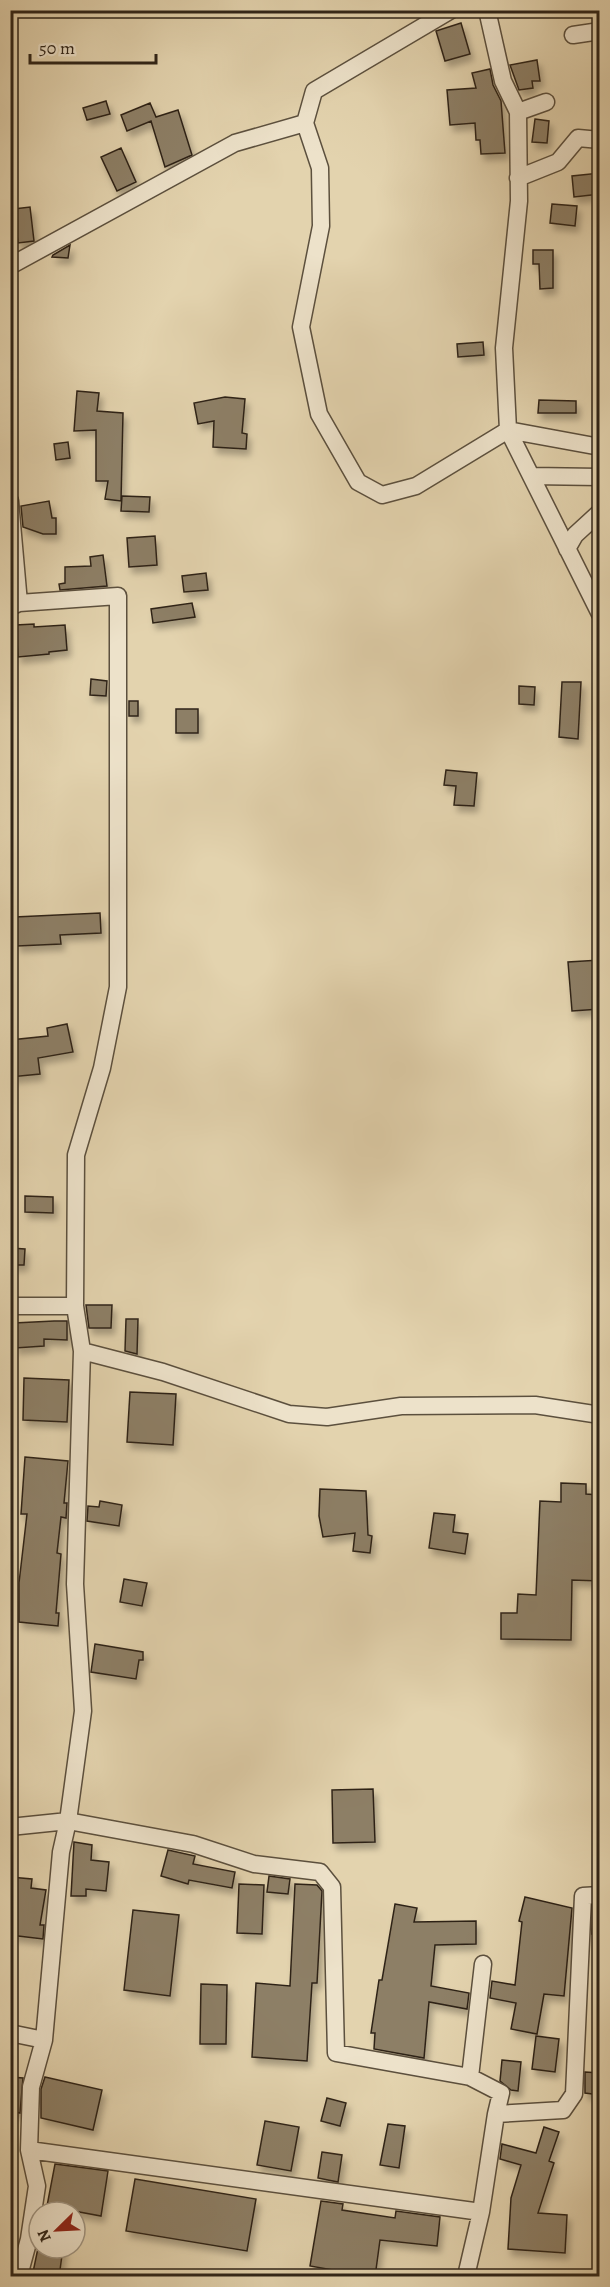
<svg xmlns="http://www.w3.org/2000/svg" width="610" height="2287" font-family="Alegreya,serif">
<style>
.building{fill:#8d7f66;stroke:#2f2418;stroke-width:1.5;filter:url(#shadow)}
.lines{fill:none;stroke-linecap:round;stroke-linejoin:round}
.minor-casing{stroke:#5c503e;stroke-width:19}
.minor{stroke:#ede2ca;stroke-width:16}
</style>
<defs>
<filter id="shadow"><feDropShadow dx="3.5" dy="6" stdDeviation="3" flood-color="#0004"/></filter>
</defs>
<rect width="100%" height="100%" fill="#e3d3ae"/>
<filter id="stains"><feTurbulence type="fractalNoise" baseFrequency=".00333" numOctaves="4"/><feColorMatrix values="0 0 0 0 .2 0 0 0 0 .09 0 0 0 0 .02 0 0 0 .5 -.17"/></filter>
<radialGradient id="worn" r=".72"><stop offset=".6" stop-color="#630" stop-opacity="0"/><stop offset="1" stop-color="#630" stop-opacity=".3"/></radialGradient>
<path class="building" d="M461,23L470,54L445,61L436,31Z
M537,60L540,81H532L533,88L519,90L510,65Z
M490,69L493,85L501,101L505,153L481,154L480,140H476L475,123L450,125L447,90L476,88L472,73Z
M106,101L110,114L87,120L83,108Z
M150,103L156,117L178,110L192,155L165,167L151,121L127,131L121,115Z
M535,119L549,121L547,143L532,142Z
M121,148L136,182L117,191L101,157Z
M600,173V194L574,197L572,176Z
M552,204L577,206L575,226L550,223Z
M30,207L34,241L18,243L14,209Z
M70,245L68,258L52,257L53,255Z
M533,250H553V288L540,289L539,264H533Z
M483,342L484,355L458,357L457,344Z
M77,391L99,393L97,411L123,413L121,501L105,499L108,481H96V430L74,431Z
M225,397L245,399L242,433L247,434L246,449L213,447L214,421L198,424L194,403Z
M539,400L576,401V413H538Z
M68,442L70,458L56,460L54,444Z
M122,496L150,497L149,512L121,511Z
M49,501L52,518H56V534H43L23,527L21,506Z
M155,536L157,565L129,567L127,538Z
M103,555L107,586L60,590L59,584L65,583V567L91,566L90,557Z
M206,573L208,590L184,592L182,576Z
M192,603L195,617L153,623L151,609Z
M34,624V627L65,625L67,650L49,652V654L18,657L16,625Z
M91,679L107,681L106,696L90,695Z
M562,682H581L578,739L559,737Z
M519,686L535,687L534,705L519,704Z
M129,701H138V716H129Z
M176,709H198V733H176Z
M446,770L477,773L474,806L454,805L456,786L444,785Z
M100,913L101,933L60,935L61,944L17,946L15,917Z
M600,960V1009L572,1011L568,962Z
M67,1024L73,1052L38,1058L40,1074L10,1077V1040L48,1036L47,1028Z
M25,1196L53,1197V1213L25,1212Z
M10,1248L25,1249L24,1265H10Z
M86,1305H112L111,1328H89Z
M126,1319H138L137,1354L125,1351Z
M54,1321H67V1340L44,1339V1346L15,1348L14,1323Z
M24,1378L69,1380L67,1422L23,1420Z
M130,1392L176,1394L173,1445L127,1442Z
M25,1457L68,1461L64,1503H67L66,1518L61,1517L57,1553L61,1554L56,1613H59L58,1626L19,1622V1583L27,1514H21Z
M561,1483L586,1484V1494L600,1495V1581L572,1580L571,1640L501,1639V1613H517L518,1594L536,1595L540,1501L561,1502Z
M320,1489L366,1491L368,1535L372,1536L370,1553L353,1551L355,1533L323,1537L319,1516Z
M100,1501L122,1505L119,1526L87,1521L88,1506L99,1507Z
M434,1513L455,1515L453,1532L468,1534L465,1554L429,1548Z
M124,1579L147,1583L142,1606L120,1602Z
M95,1644L143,1652V1660H139L136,1679L91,1672Z
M373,1789L375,1842L333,1843L332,1790Z
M74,1842L92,1845L91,1860L109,1862L106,1891L86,1889V1896H71Z
M168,1850L195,1856L193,1864L235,1872L232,1888L189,1880L188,1884L161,1876Z
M269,1876L290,1879L288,1894L267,1892Z
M10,1877L32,1879L31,1888L46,1890L40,1925H44L43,1939L10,1935Z
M239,1884L264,1885L262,1934L237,1933Z
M295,1884L317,1885L322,1891L317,1983H312L307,2061L252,2057L256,1983L290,1986Z
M525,1897L572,1908L564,1996L544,1994L537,2034L511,2029L516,2003L490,1998L492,1981L515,1985L522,1922L519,1921Z
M395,1904L417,1908L414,1922L476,1921V1944L435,1945L431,1986L469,1993L467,2009L429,2002L424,2058L374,2049L375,2033H371L379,1980H382Z
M133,1910L179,1915L170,1996L124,1990Z
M593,1913L600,1914V1934H592Z
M201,1984L227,1985L226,2044H200Z
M536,2036L559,2039L555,2072L532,2069Z
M502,2060L521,2062L518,2091L511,2090L500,2081Z
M585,2072L600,2073V2095L585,2093Z
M10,2077L23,2078L20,2113L10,2111Z
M45,2077L102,2090L93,2130L41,2118V2089Z
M327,2098L346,2103L340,2126L321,2121Z
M265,2121L299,2127L291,2171L257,2165Z
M388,2124L405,2126L399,2168L380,2165Z
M544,2127L559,2132L549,2161L554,2163L538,2213L567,2215L565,2253L508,2249L511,2198L521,2165L500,2159L502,2144L536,2153Z
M322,2152L342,2155L338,2182L318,2178Z
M55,2164L108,2171L101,2216L47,2206Z
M135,2179L256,2199L247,2251L126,2231Z
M321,2201L343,2204L342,2210L395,2218L396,2211L440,2217L437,2246L380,2240L375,2277H338L339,2271L310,2266Z
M38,2248H63L59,2277H32Z"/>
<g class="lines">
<defs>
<path id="minor" d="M487,10L503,81L518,112L519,201L504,348L508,430L600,614
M573,35L600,31
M518,112L546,102
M305,123L320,168L321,226L301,327L319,414L358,482L382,495L416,486L508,430L600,447
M518,178L558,162L578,138L600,140
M10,266L235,143L305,123L314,91L451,10
M531,476L600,477
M10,501L19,603
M567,549L575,535L600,512
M10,607L19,603L118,596V987L102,1068L76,1155L75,1306L82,1351L75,1584L83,1711L68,1821L61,1852L44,2040
M10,1306H75
M82,1351L163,1372L289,1414L327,1417L401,1406L535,1405L600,1415
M10,1827L68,1821L193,1844L254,1864L320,1872L332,1887L336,2053L470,2077L501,2093L496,2114L563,2110L574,2094L583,1896L600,1895
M10,2033L44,2040L31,2087L29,2150L37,2186L29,2239L19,2276
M470,2077L483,1964
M29,2150L481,2212
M466,2276L481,2212L496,2114"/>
</defs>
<use href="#minor" class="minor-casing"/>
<use href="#minor" class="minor"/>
</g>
<rect width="610" height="2287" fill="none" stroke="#e3d3ae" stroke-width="36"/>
<rect x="12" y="12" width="586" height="2263" fill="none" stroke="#2f2418" stroke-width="3"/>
<rect x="18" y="18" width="574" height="2251" fill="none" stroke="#2f2418" stroke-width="1.5"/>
<g transform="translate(57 2230) rotate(246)"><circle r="28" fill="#ede2ca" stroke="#a19683" stroke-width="1.5"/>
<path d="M0-4.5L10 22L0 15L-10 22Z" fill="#8f2418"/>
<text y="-9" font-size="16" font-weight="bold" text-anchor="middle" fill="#2f2418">N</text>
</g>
<path d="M30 54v9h126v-9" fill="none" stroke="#2f2418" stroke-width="3"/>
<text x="39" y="54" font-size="18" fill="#2f2418" stroke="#ede2ca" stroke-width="4.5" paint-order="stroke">50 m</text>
<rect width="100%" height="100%" filter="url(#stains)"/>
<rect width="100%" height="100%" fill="url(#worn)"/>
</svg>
